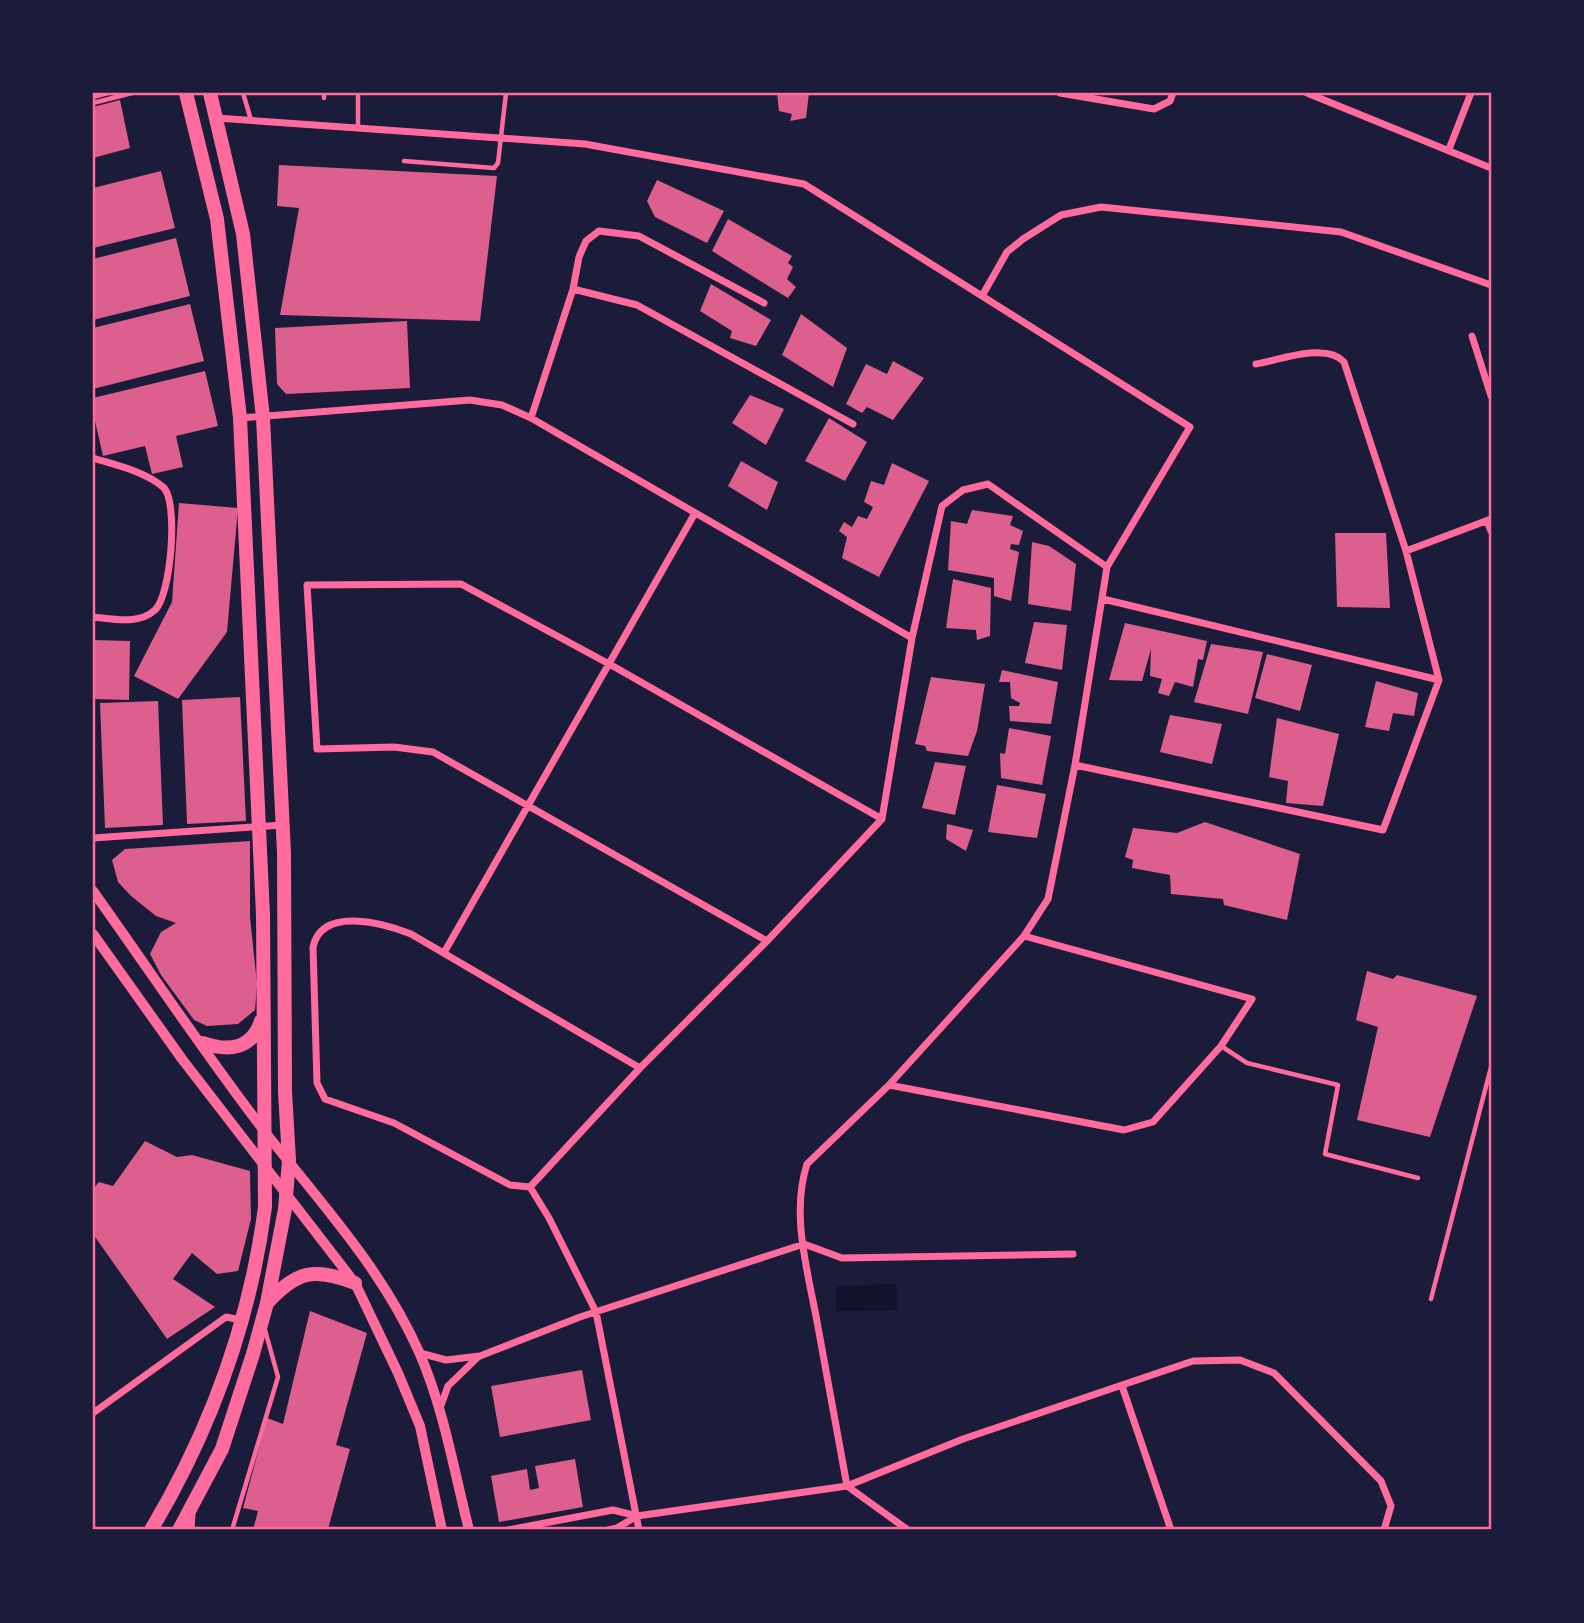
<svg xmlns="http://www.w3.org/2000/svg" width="1584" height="1623" font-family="Karla,sans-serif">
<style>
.water{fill:#12122b}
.building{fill:#dd5f8e}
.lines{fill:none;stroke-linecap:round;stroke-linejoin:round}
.service{stroke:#ff6b9d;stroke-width:4.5}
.minor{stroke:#ff6b9d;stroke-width:7}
.tertiary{stroke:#ff6b9d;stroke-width:10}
.primary{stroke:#ff6b9d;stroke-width:14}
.neatline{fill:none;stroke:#ff6b9d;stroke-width:2.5}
</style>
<rect width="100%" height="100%" fill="#1b1b3a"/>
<path class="water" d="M896,1284L897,1310L836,1311V1286Z"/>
<path class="building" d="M777,93H809L806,118L790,121L792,114L779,111Z
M120,100L130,148L93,158V107Z
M279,165L497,176L480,321L280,315L299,208L277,206Z
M161,171L175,228L93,248V188Z
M657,180L724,211L707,243L655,217L647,201Z
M728,219L792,256L788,263L793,267L787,279L796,287L788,298L712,251Z
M176,238L190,296L93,320V259Z
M711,284L771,320L756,346L730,338L732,331L700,311Z
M190,304L204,361L93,389V328Z
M801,314L847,348L833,387L782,355Z
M407,321L410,388L286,394L277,384L275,328Z
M893,361L924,378L893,420L867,407L862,413L846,404L866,364L887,374Z
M205,371L218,426L176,436L183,467L152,474L145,446L103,456L93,412V398Z
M750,395L784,409L766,445L732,423Z
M829,418L867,442L845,481L805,461Z
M741,461L778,482L767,510L728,486Z
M892,463L929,481L879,577L842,558L847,537L839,531L844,522L852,527L858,516L867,519L873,507L864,502L871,481L884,485Z
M179,503L238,508L227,632L178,699L134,676L172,602Z
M972,510L1013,516L1010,525L1023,531L1019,545L1011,544L1010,549L1019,552L1011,601L994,596V578L948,570L951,521L967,524Z
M1335,533H1386L1390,608L1337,607Z
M1032,542L1049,546L1076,564L1071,611L1028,604Z
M953,579L991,588L990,636L977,640L976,630L946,628Z
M1034,622L1067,625L1062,670L1025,663Z
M1125,623L1207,641L1203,660L1198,659L1193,687L1175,682L1169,696L1158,693L1162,679L1150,676L1151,649L1142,681L1109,680Z
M93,640L130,641L129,700L93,699Z
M1211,644L1263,652L1248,714L1194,702Z
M1267,654L1312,665L1300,711L1255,698Z
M1002,670L1058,682L1051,724L1010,721L1009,706H1019L1020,703L1011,698L1010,682H999Z
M931,677L985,684L977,731L968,756L927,751L925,746L915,744Z
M1376,681L1418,693L1414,716L1393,713L1389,731L1365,727Z
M240,697L246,821L187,824L182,700Z
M158,701L163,825L105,828L100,703Z
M1170,715L1222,724L1212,764L1160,752Z
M1277,718L1339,734L1323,806L1286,803L1288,781L1269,777Z
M1009,728L1051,736L1042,785L1001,778L1000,753L1005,754Z
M935,762L966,766L955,815L922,808Z
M997,785L1046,794L1037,838L988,832Z
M1205,822L1300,854L1287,920L1224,905L1223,899L1171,894L1170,875L1132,868L1133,860L1125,857L1133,828L1177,833Z
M947,824L973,830L966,851L946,839Z
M250,841V917L257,984L255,1010L238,1024L207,1026L194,1020L161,975L150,954L161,932L176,923L156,916L131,896L118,882L112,860L125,849Z
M1367,971L1393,979L1397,975L1477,996L1430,1137L1357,1120L1378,1027L1356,1020Z
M145,1141L177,1157L192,1155L250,1171L251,1219L238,1271L217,1274L192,1253L173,1279L215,1307L167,1339L93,1234V1189L99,1182L113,1186Z
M310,1311L367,1333L336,1445L350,1449L328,1529L253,1530L258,1511L243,1508L267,1418L283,1424Z
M582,1370L591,1420L500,1437L491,1386Z
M575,1459L583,1507L499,1522L491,1476L527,1469L530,1490L539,1488L535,1466Z"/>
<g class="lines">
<path class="service" d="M243,93L251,120
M358,93V127
M93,97L108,93
M324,98V93
M93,103L132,93
M404,161L494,168L498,163L506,93
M1221,1046L1247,1063L1338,1085L1325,1154L1418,1178
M1431,1299L1491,1067
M232,1530L278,1377L265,1330"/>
<path class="minor" d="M1060,93L1154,109L1170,101L1173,93
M1307,93L1491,168
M216,118L585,144L804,184L1190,427L1107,567L1075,765L1048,899L1024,936L889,1085L807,1164C790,1216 809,1275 818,1327C828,1380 837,1433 847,1486L908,1530
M1449,149L1471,93
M573,289L637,305L853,424
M982,296L1007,252L1023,239L1061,215L1101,207L1341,232L1491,285
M1472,336L1491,396
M240,418L470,400L502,405L531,418L912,638
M531,418L573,289L579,257L586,241L599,231L639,236L764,303
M93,458C115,465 144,471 163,487C179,500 171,596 155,610C139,625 113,619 93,617
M1487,521L1491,531
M1406,551L1491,519
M1103,599L1439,680
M1075,765L1383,830L1439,680L1406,551L1344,362C1326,342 1280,360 1256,364
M93,838L282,825
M767,941L433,752L394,747L317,749L307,585L461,584L611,665L882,819
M445,951L695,513
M889,1085L1124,1130L1153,1122L1221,1046L1252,999L1024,936
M530,1187L640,1068L767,941L882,819L912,638L942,506L963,490L988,484L1107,567
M530,1187L510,1185L394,1123L325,1099L317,1083L313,947C322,906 383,923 411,934L640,1068
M530,1187L549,1218L596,1312L639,1530
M420,1353L446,1360L480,1356L580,1317L804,1244L842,1258L1073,1254
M1122,1386L1171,1530
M440,1408L448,1386L478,1357
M93,1413L226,1317L241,1320
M191,1530L192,1513
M508,1530L613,1510L637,1516L847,1486L963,1439L1193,1361L1240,1360L1274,1373L1381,1481L1391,1506L1384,1530
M608,1530L617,1528L637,1516"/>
<path class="tertiary" d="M93,891C150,971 205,1054 265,1132C321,1203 382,1269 419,1352C444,1409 454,1471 469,1530
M93,934L182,1059L355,1283L398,1373L420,1426L442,1530"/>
<path class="primary" d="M203,1043C229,1052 252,1049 261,1021
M268,1302C298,1270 314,1268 355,1283
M151,1530C210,1431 250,1321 265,1207L263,915L240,418L217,219L186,93
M179,1530L222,1449L253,1354L267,1303L285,1209L289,1160L285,1092L284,853L263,418L243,234L210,93"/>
</g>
<rect width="1584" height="1623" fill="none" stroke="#1b1b3a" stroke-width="189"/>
<rect x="94" y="94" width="1396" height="1434" class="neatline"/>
</svg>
